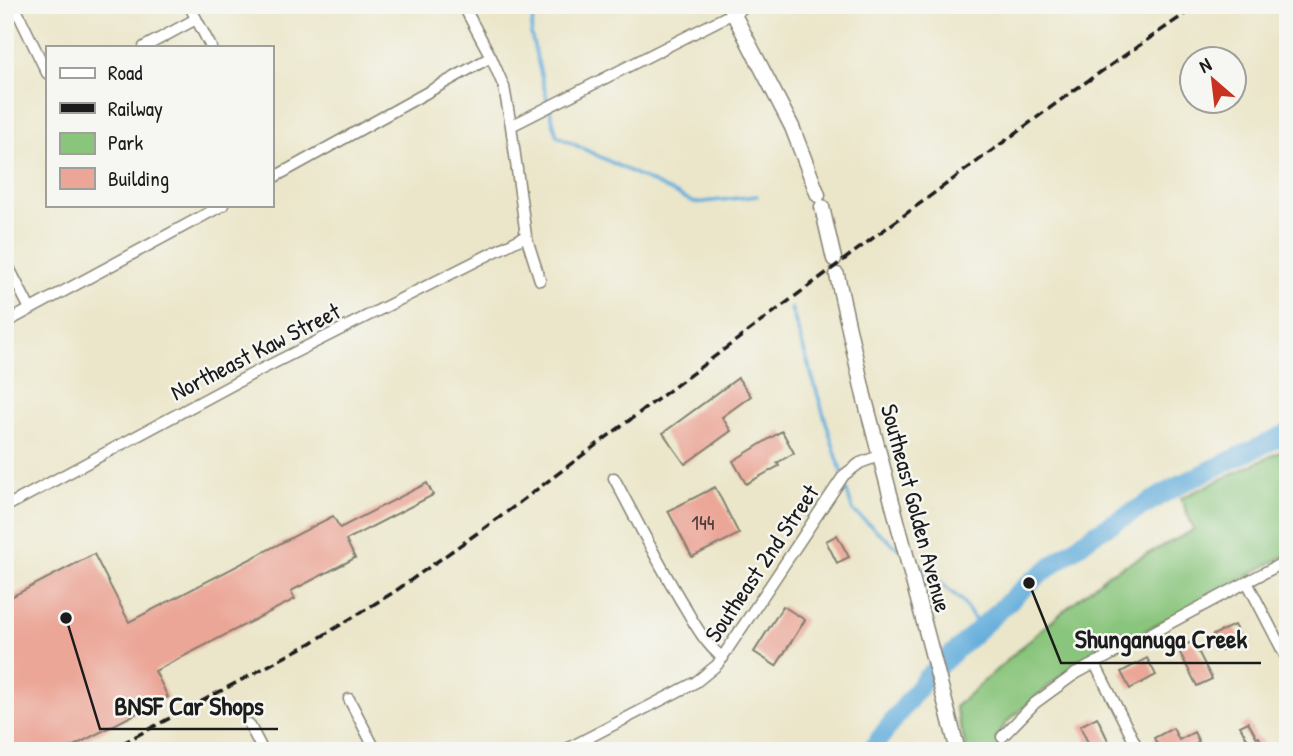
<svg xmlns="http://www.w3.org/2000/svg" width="1293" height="756" font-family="'Patrick Hand',sans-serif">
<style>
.green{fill:#89c57b;stroke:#52704c;stroke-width:2}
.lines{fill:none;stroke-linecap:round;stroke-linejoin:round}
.stream{stroke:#63addb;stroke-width:3.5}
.river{stroke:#63addb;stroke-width:19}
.building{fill:#eba697}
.minor-casing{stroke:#848172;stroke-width:13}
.tertiary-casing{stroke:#848172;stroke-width:17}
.minor{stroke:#fff;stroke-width:10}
.tertiary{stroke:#fff;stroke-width:14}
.rail{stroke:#1c1c1c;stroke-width:3.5;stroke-dasharray:10 5;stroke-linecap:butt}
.labels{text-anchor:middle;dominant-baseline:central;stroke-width:5;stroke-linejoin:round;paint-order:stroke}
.number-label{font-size:21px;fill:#503e3b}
.street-label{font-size:24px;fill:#1c1c1c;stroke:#f6f6f2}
.leader{fill:none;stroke:#1c1c1c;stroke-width:2.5}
.callout-dot{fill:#1c1c1c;stroke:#f6f6f2;stroke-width:2.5}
.callout-label{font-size:26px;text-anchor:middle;font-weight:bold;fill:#1c1c1c;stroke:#f6f6f2;stroke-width:5;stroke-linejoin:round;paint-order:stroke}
</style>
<rect width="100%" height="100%" fill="#f6f6f2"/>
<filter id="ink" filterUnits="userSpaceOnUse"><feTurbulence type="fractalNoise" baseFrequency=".0143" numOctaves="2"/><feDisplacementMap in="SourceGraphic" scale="14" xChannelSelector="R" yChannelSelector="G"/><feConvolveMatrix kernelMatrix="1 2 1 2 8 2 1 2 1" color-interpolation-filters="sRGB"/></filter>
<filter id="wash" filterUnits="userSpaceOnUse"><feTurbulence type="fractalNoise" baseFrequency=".00686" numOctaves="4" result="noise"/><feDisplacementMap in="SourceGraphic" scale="28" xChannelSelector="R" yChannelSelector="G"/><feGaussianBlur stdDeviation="1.57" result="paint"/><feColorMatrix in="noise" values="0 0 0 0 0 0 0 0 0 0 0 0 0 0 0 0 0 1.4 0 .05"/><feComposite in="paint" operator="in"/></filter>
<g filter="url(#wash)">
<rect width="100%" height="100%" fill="#ebe6c9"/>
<path class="green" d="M1288,448V554L1059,677L1007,722L996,738L1002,743L996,751H967L955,707L1043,628L1108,574L1194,530L1181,498Z"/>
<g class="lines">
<path class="stream" d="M535,5L531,34L548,103
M550,110L557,136L695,203L757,196
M791,308L842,474
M844,482L853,511L899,549
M913,560L962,601L980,628"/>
<path class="river" d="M870,751L926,678L1029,583L1094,534L1181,484L1288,433"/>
</g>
<g id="blocks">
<path class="building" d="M738,378L751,396L722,417L731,431L685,464L663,433Z
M782,431L794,453L777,463L779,466L746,484L733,461Z
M427,483L433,495L346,540L355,558L291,591L295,599L155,671L168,697L64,751H5V600L94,554L129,622L333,516L340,528Z
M715,487L739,534L692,557L668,511Z
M837,535L849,557L837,563L826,541Z
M783,606L805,620L776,666L754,652Z
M1234,625L1242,640L1221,651L1213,635Z
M1193,641L1212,679L1197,686L1178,649Z
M1147,658L1156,675L1130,689L1121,672Z
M1097,717L1113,751H1092L1080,726Z
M1248,722L1257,738L1259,737L1267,751H1254L1240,726Z
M1173,728L1179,740L1194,732L1199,742L1182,751H1160L1154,738Z"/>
</g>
</g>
<g filter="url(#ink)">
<use href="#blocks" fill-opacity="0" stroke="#848172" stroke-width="2"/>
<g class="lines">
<defs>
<path id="minor" d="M14,5L47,73
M189,5L211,47
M463,5L491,57L504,87L511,126L526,236L540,280
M144,47L196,19
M511,126L749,5
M271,179L491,57
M5,260L30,309
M5,323L223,205
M614,478C637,521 659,565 684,606C695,625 706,645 723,658
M5,507L256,372L526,236
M1247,582L1288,661
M1095,664L1139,751
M349,699L376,751
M249,724L263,751
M1002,737L1035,703L1075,674L1288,560
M563,751L696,682L717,665L844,475L860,463L879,456"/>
<path id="tertiary" d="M729,5L792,127L818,195
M822,207L834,259
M837,275L864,396L958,751"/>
</defs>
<use href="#minor" class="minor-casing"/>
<use href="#tertiary" class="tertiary-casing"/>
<use href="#minor" class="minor"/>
<use href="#tertiary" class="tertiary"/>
<path class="rail" d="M108,751L311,643L394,592L500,517L873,238L1073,91L1198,5"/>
</g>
</g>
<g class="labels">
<g class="number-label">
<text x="703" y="522">144</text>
</g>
<g class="street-label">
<text transform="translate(255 351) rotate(-27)">Northeast Kaw Street</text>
<text transform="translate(917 508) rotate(75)">Southeast Golden Avenue</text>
<text transform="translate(761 563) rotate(-56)">Southeast 2nd Street</text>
</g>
</g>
<path class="leader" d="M1029 583L1061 663H1261M66 618L100 729H278"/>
<g class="callout-dot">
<circle cx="1029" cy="583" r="7"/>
<circle cx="66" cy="618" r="7"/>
</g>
<g class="callout-label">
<text x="1161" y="648">Shunganuga Creek</text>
<text x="189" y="715">BNSF Car Shops</text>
</g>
<rect width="1293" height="756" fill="none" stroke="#f6f6f2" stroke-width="28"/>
<rect x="46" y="46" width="228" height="161" fill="#f6f6f2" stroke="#9f9f9c" stroke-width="2"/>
<rect x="60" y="68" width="35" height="10" fill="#ffffff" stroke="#9f9f9c" stroke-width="2"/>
<text x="108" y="80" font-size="21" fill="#1c1c1c">Road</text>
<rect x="60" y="103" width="35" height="10" fill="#1c1c1c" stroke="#9f9f9c" stroke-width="2"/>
<text x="108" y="116" font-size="21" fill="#1c1c1c">Railway</text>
<rect x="60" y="133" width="35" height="21" fill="#89c57b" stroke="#9f9f9c" stroke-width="2"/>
<text x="108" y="150" font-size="21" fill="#1c1c1c">Park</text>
<rect x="60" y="168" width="35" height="21" fill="#eba697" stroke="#9f9f9c" stroke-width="2"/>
<text x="108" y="186" font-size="21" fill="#1c1c1c">Building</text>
<g transform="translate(1213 80) rotate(332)"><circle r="33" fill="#f6f6f2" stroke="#9f9f9c" stroke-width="2"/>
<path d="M0-5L12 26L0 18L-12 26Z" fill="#c8321e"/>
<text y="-10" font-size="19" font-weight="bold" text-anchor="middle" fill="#1c1c1c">N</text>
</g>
</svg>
